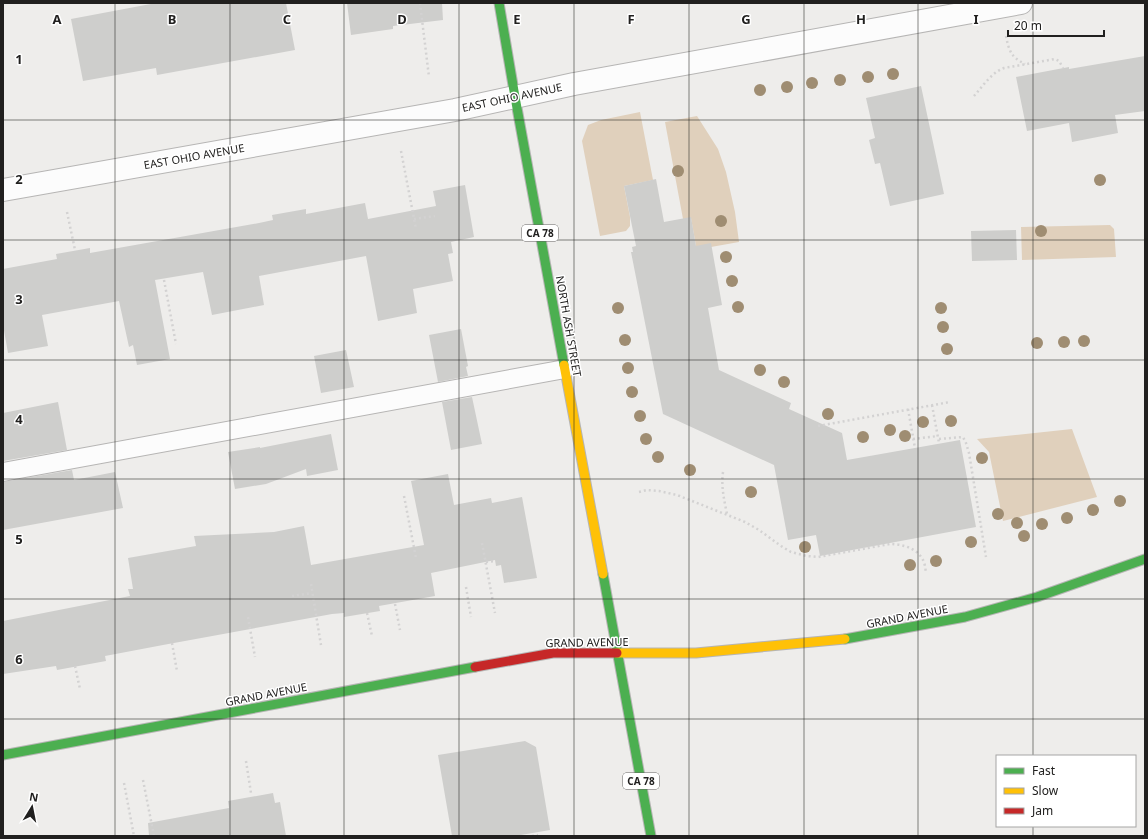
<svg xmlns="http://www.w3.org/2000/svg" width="1148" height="839" font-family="'Noto Sans',sans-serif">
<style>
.green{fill:#e0d0bc}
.building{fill:#cececc}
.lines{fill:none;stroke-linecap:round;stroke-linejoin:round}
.lane-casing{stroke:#b6b5b4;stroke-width:20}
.street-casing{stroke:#b6b5b4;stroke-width:24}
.fast-casing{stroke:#b6b5b4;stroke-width:11}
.slow-casing{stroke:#b6b5b4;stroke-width:11}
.jam-casing{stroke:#b6b5b4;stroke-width:11}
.path{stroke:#d3d2d2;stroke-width:2.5;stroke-dasharray:2 3;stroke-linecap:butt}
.lane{stroke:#fcfcfc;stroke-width:18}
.street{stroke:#fcfcfc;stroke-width:22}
.fast{stroke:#4caf50;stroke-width:9}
.slow{stroke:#ffc107;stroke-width:9}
.jam{stroke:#c62828;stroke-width:9}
.tree{fill:#9f8d72}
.grid{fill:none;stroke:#21201f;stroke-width:1;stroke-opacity:0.55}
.labels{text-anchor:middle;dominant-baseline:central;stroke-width:3;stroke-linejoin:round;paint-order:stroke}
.shield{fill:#fff;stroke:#646362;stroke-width:1}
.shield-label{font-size:10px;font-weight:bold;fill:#21201f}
.street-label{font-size:11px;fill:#21201f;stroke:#fff}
.grid-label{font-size:13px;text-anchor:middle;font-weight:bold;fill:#21201f;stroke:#fff;stroke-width:3;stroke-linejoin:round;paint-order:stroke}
</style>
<rect width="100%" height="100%" fill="#eeedeb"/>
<path class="green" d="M640,112L653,180L624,186L630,217V226L626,231L600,236L582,141L588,125L601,120Z
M697,116L718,149L726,172L735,212L739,242L711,247L696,246L691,218L683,219L665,122Z
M1110,225L1114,229L1116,257L1022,260L1021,227Z
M1072,429L1097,497L1003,521L989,452L977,439Z"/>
<path class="building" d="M156,3H286L295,50L157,75L156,68L83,81L71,19Z
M347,3H442L443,20L393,26V29L351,35Z
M1145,56V111L1115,115L1118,133L1072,142L1069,123L1027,131L1016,77L1069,67V69Z
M921,86L944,194L890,206L880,163L875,164L869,140L875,138L866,98Z
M656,179L664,222L691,217L696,246L711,243L722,305L708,308L719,370L791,403L789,409L842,433L847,460L960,440L976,527L820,556L816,535L788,540L774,465L663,414L631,252H633L632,247L636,246L624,186Z
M465,185L474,237L451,242L453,253L448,254L453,281L413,289L417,313L378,321L366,256L259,276L264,305L212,315L203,272L155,280L170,359L137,365L133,345L129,347L119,301L42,315L48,346L8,353L3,325V269L57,259L56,254L90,248V253L259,223L273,220L272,215L306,209V214L365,203L368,219L436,206L433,191Z
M1016,230L1017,260L972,261L971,231Z
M461,329L468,366L466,367L468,376L438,382L429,335Z
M346,350L354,387L321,393L314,356Z
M472,397L482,444L451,450L442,402Z
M58,402L67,450L3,461V413Z
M331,434L338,470L307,476L306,469L266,484L235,489L228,452L260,447V448Z
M72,470L74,480L115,472L123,508L3,530V482Z
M448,474L454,505L491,498L492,503L522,497L537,578L504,583L501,565L496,566L495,560L431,573L435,596L379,606L380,611L344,617V613L332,614L163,645L105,656L106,661L57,670L56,666L3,674V621L130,596L128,589H133L128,558L196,546L194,536L274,532L304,526L311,565L424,545L411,481Z
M525,741L536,747L550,830L515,836H452L438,755Z
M273,793L275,803L280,802L286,836H149L148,823L229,808L228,801Z"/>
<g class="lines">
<defs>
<path id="lane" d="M3,472L565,369"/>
<path id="street" d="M3,190L455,110L574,84L1021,3"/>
<path id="fast" d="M499,3L515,97L564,365
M603,574L651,836
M845,639L965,617L1037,597L1145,559
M3,755L475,667"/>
<path id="slow" d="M564,365L603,574
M617,653H696L845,639"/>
<path id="jam" d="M475,667L553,653H617"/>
</defs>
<use href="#lane" class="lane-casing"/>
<use href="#street" class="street-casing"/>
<use href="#fast" class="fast-casing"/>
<use href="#slow" class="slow-casing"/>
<use href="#jam" class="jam-casing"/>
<path class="path" d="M420,3L429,77
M1006,36C1009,51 1011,57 1025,64
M974,96C983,86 991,73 1004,68L1055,59L1059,61L1063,68
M401,151L416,229
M67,212L75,250
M414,219L435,216
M164,280L176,344
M932,405L939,443
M908,409L915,448
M818,426L950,402
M913,439L938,436
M939,439L963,437L966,443L969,453L986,557
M723,472C721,487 724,499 727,514
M639,492L647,490L659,491L677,495L745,522L759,530L781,546L791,552L807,556L818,557L890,544C902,544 917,548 923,560C925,563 925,568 926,572
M404,496L416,558
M482,543L495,613
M486,562L495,561
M311,584L321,645
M466,587L471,617
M292,596L312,593
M395,604L400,630
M367,613L372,636
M248,617L255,657
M172,643L177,671
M75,666L80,689
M246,761L251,793
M143,780L154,836
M124,783L134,836
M532,836L538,835"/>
<use href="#lane" class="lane"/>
<use href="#street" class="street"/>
<use href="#fast" class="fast"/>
<use href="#slow" class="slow"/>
<use href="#jam" class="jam"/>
</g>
<g class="tree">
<circle cx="893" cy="74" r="6"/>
<circle cx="868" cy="77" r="6"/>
<circle cx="840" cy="80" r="6"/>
<circle cx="812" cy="83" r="6"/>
<circle cx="787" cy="87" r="6"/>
<circle cx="760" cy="90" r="6"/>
<circle cx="678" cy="171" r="6"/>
<circle cx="1100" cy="180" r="6"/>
<circle cx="721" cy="221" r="6"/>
<circle cx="1041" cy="231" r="6"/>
<circle cx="726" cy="257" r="6"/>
<circle cx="732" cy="281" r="6"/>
<circle cx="738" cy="307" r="6"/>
<circle cx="618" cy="308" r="6"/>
<circle cx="941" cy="308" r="6"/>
<circle cx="943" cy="327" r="6"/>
<circle cx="625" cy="340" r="6"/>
<circle cx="1084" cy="341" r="6"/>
<circle cx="1064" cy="342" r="6"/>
<circle cx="1037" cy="343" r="6"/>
<circle cx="947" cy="349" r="6"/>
<circle cx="628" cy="368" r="6"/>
<circle cx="760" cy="370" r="6"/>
<circle cx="784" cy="382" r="6"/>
<circle cx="632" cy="392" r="6"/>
<circle cx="828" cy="414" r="6"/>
<circle cx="640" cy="416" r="6"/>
<circle cx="951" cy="421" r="6"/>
<circle cx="923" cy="422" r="6"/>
<circle cx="890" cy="430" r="6"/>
<circle cx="905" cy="436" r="6"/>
<circle cx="863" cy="437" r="6"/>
<circle cx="646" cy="439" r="6"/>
<circle cx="658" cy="457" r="6"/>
<circle cx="982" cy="458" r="6"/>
<circle cx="690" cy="470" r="6"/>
<circle cx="751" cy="492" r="6"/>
<circle cx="1120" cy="501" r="6"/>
<circle cx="1093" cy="510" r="6"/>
<circle cx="998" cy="514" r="6"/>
<circle cx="1067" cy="518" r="6"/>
<circle cx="1017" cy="523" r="6"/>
<circle cx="1042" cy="524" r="6"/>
<circle cx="1024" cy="536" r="6"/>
<circle cx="971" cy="542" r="6"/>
<circle cx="805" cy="547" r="6"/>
<circle cx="936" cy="561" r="6"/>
<circle cx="910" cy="565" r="6"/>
</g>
<path class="grid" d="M115,3V836M230,3V836M344,3V836M459,3V836M574,3V836M689,3V836M804,3V836M918,3V836M1033,3V756M3,120H1145M3,240H1145M3,360H1145M3,479H1145M3,599H1145M3,719H1145M1033,826V836"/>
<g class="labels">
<g class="shield">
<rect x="522" y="225" width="36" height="16" rx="3"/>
<rect x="623" y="773" width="36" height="16" rx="3"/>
</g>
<g class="shield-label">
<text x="540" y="233">CA 78</text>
<text x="641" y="781">CA 78</text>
</g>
<g class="street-label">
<text transform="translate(512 97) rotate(-12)">EAST OHIO AVENUE</text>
<text transform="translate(194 156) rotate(-10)">EAST OHIO AVENUE</text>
<text transform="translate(569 326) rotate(80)">NORTH ASH STREET</text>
<text transform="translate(907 616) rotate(-11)">GRAND AVENUE</text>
<text transform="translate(587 642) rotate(-1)">GRAND AVENUE</text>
<text transform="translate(266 694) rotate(-11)">GRAND AVENUE</text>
</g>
</g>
<g class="grid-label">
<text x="57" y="24">A</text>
<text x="172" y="24">B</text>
<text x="287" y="24">C</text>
<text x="402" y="24">D</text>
<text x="517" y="24">E</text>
<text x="631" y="24">F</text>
<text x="746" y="24">G</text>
<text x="861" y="24">H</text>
<text x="976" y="24">I</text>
<text x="19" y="64">1</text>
<text x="19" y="184">2</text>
<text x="19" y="304">3</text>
<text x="19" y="424">4</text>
<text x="19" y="544">5</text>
<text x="19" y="664">6</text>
</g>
<rect width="1148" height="839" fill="none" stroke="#21201f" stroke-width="8"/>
<rect x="996" y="755" width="140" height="72" fill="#ffffff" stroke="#a6a6a5"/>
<rect x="1004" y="768" width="20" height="6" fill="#4caf50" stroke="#a6a6a5"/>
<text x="1032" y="775" font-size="12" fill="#21201f">Fast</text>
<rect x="1004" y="788" width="20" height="6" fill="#ffc107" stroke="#a6a6a5"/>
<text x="1032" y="795" font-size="12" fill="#21201f">Slow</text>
<rect x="1004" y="808" width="20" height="6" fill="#c62828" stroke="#a6a6a5"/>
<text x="1032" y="815" font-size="12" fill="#21201f">Jam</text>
<g transform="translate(32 807) rotate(10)" stroke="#ffffff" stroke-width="3" paint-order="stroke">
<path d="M0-3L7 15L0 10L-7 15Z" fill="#21201f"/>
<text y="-6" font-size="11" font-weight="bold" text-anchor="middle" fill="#21201f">N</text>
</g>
<path d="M1008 30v6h96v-6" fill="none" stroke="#21201f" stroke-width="2"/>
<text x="1014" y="30" font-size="12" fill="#21201f" stroke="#ffffff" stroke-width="3" paint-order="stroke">20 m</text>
</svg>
